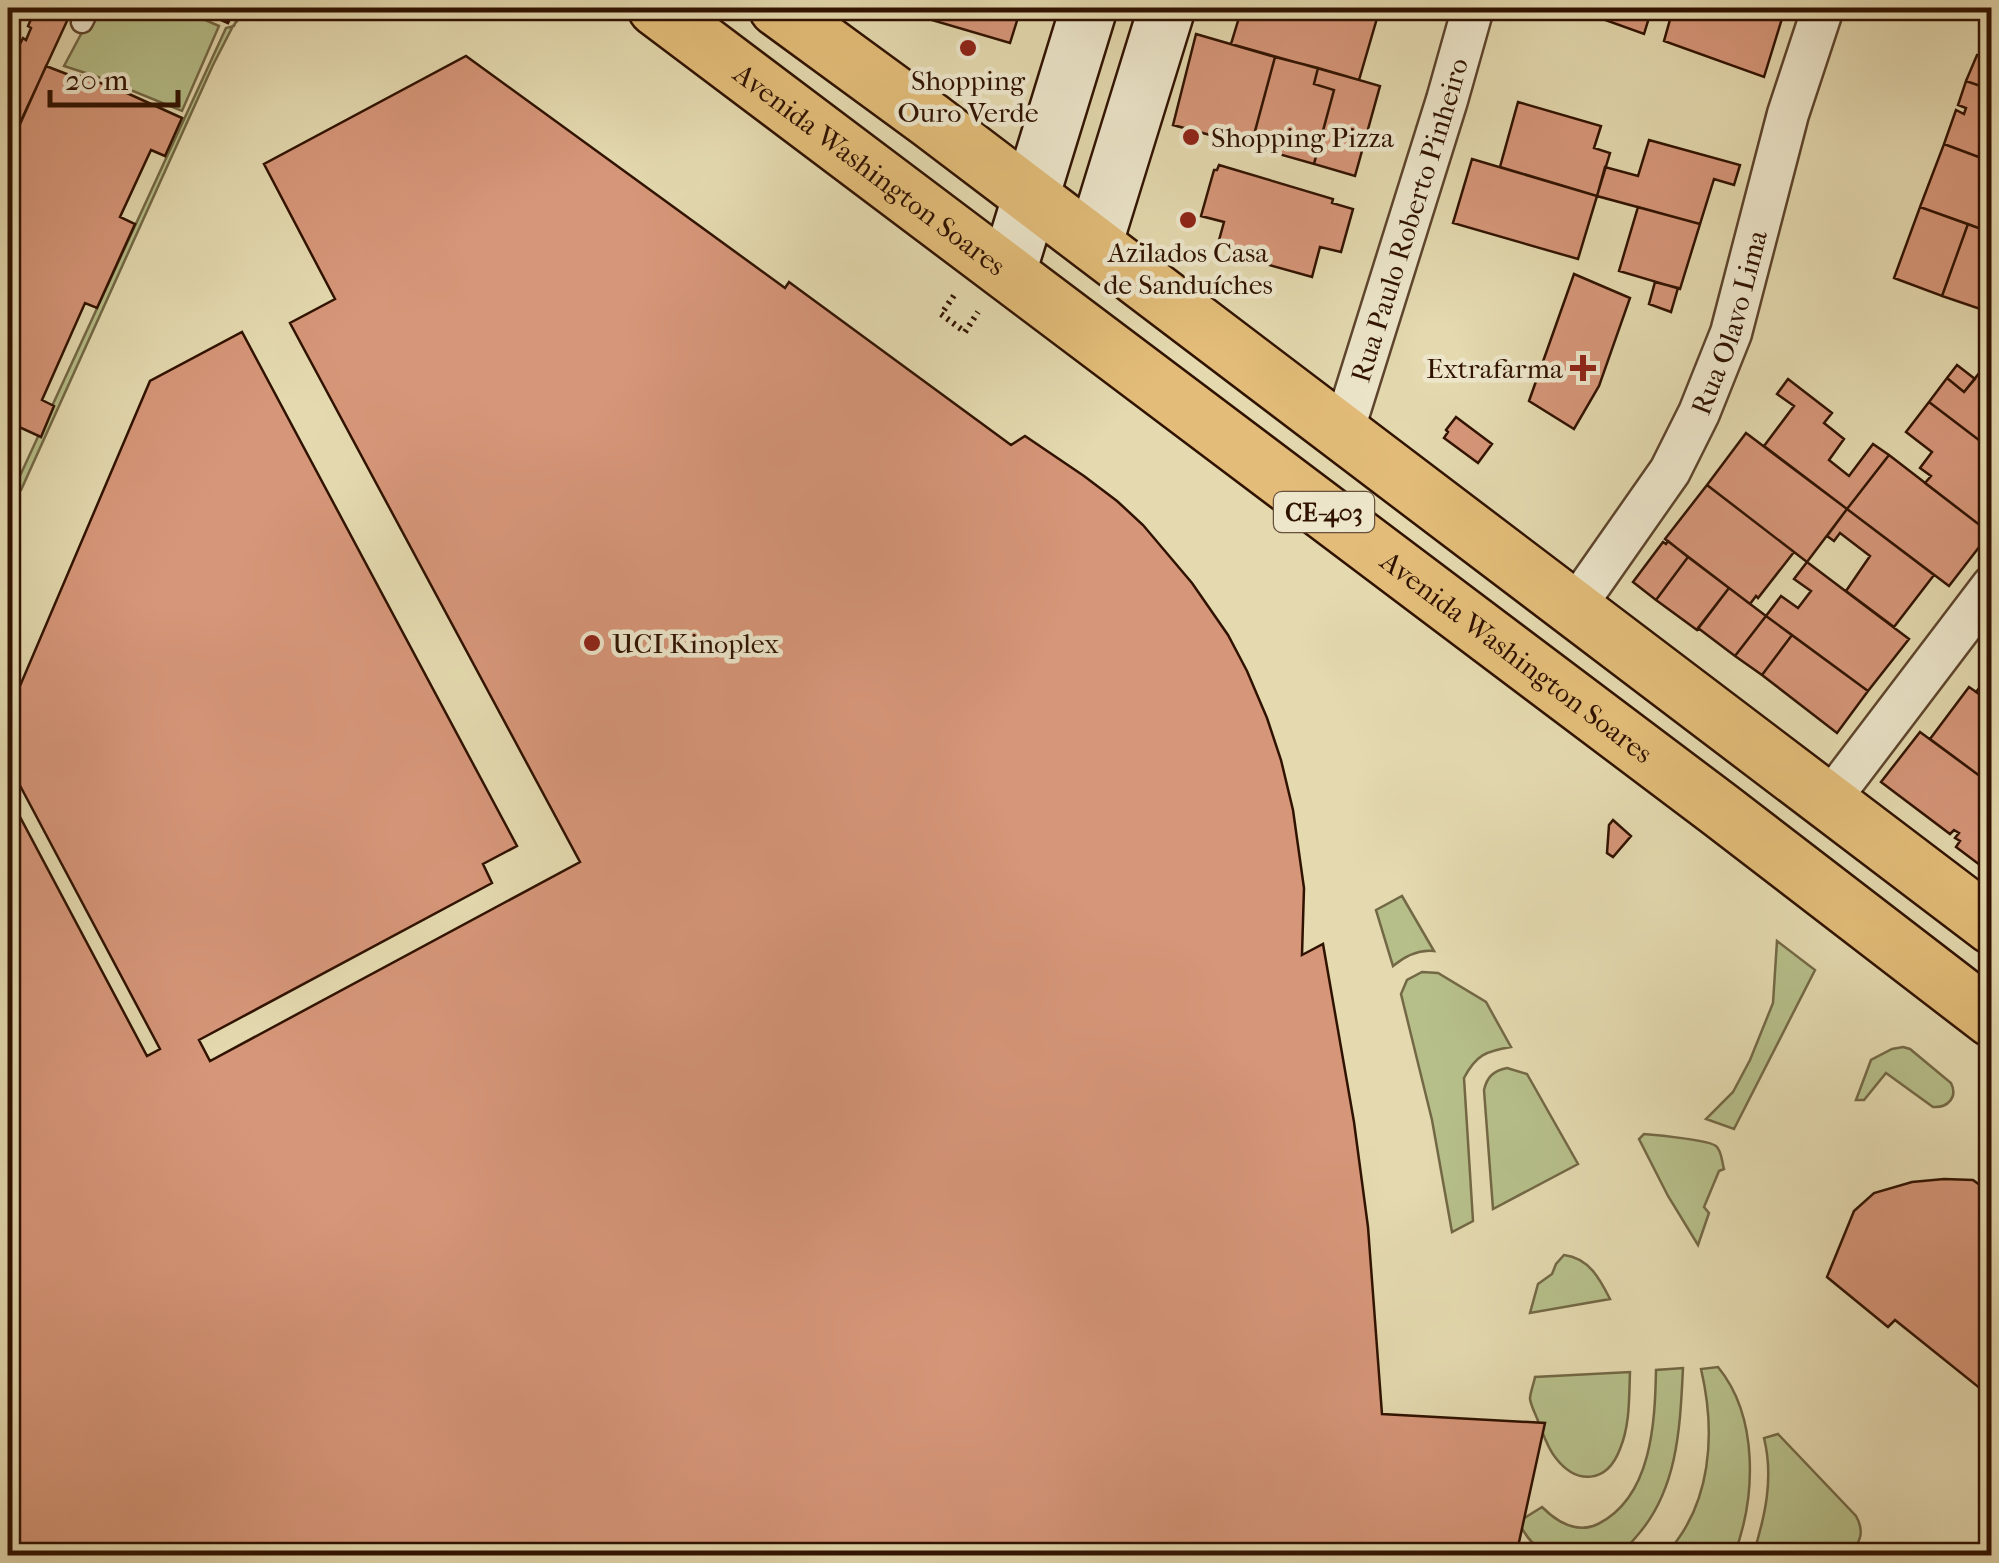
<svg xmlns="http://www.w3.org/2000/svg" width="1999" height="1563" font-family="'IM FELL French Canon',serif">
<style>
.green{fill:#b6bf8a;stroke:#736845;stroke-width:2.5}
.building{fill:#d69679;stroke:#301200;stroke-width:2.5}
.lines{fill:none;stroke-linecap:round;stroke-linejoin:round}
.service-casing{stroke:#5d442c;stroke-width:25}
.minor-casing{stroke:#5d442c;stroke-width:45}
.secondary-casing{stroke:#301200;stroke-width:60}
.primary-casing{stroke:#301200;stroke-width:60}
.path{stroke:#301200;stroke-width:6;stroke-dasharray:2.5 5;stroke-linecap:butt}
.service{stroke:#ede6cb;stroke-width:20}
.minor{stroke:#ede6cb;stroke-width:40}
.secondary{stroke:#ede6cb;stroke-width:55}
.primary{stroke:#e2bc78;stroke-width:55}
.poi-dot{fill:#8f2418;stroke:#ede6cb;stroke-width:4}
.labels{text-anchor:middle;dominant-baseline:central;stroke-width:9;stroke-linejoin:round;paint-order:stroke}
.shield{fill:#ede6cb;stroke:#69523d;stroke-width:2.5}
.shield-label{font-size:25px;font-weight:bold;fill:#301200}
.poi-label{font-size:28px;fill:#301200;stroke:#ede6cb}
.street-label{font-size:28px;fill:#301200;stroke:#ede6cb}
</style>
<rect width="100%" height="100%" fill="#e4d9af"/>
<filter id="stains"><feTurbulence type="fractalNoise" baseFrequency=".002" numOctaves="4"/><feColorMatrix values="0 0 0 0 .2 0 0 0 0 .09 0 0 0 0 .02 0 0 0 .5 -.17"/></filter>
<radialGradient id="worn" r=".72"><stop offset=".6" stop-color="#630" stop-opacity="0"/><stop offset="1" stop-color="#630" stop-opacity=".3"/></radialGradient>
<path class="green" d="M95,8H178L219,26L182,111L101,78L64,66Z
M242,8H248L233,26L213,65L21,490L13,491L226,28L234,26Z
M1402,896L1434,951C1418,949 1405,956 1393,966L1376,910Z
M1777,941L1815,970L1734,1129L1706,1119L1733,1092L1750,1060L1773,1003Z
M1422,972L1438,973L1486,1002L1511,1047C1486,1051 1476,1055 1464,1078L1473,1221L1452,1232L1432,1120L1401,994L1407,980Z
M1903,1047L1910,1049L1951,1083C1958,1097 1948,1108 1933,1107L1886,1073L1864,1100H1856L1871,1060L1892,1049Z
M1507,1068L1527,1074L1578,1164L1493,1209L1484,1090C1487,1077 1493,1071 1507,1068Z
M1644,1134C1656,1135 1709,1140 1716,1146C1722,1151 1722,1163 1724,1169L1719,1171L1704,1207L1709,1213L1698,1245L1668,1196L1639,1139Z
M1564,1255C1589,1258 1600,1279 1610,1299L1530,1313L1538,1284L1552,1274L1556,1264Z
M1718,1367C1759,1417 1756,1498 1734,1555H1665C1712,1505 1716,1433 1701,1369Z
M1683,1368C1680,1428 1678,1490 1636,1537C1631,1544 1620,1553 1612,1555C1603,1558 1590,1555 1581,1555C1545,1555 1536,1554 1518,1522L1542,1507C1557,1522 1577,1534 1598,1524C1652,1497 1655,1422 1656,1370Z
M1630,1372C1629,1398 1630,1425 1620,1449C1607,1483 1577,1486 1555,1457C1547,1447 1543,1433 1538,1421C1536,1415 1531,1406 1530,1399C1530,1393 1534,1383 1535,1377Z
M1778,1434L1856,1516C1865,1532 1860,1541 1851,1555H1753C1765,1517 1774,1478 1764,1438Z"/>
<path class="building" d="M36,8L42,10L43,8H73L13,138L8,136V82L19,56L15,54L23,38L26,40L31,28L28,26Z
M184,8H235L228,23L212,16L210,19Z
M902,8H1021L1010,43L901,11Z
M1242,8H1380L1359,80L1231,44Z
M1572,8H1652L1644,34Z
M1680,8H1770L1784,12L1764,77L1664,41L1673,9L1679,11Z
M1973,8H1992L1990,19L1971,12Z
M1990,19L1992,40L1989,43L1982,40Z
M1196,34L1275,57L1251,146L1173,125Z
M1992,50V90L1966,81L1977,55L1988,59Z
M466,56L785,288L789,282L1011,445L1025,436L1084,476L1117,501L1143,525L1192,583L1228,635L1247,671L1267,718L1281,760L1293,810L1304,888L1302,955L1323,944L1354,1122L1368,1227L1382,1414L1545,1423L1516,1556H8V823L20,817L147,1056L160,1049L8,763V714L150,381L242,332L517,846L483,864L492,883L199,1040L210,1061L580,862L290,323L335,299L264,164Z
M1275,57L1318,68L1314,84L1334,90L1314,164L1251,146Z
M46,66L77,78L80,76L118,89L182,118L165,156L151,150L120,217L135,224L97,308L85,303L42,400L54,406L41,437L8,422V177L11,168L8,167V151Z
M1318,68L1380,86L1355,176L1314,164L1334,90L1314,84Z
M1966,81L1992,90V162L1944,144L1956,110L1964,114L1966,108L1958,105Z
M1518,102L1601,126L1594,148L1610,153L1597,196L1500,167Z
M1649,140L1740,165L1734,185L1714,179L1700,224L1597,196L1605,167L1638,176Z
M1944,144L1992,162V233L1920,207Z
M1472,159L1597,196L1578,259L1453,223Z
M1219,165L1333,199L1332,203L1353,209L1341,252L1320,247L1312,277L1255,261L1256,255L1218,244L1224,222L1201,216L1214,170H1217Z
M1638,207L1700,224L1680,289L1619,271Z
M1920,207L1968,224L1942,296L1894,278Z
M1968,224L1992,233V313L1942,296Z
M1574,274L1630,298L1599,386L1574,429L1529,401Z
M1655,282L1678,288L1671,312L1649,304Z
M1988,362L1992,365V450L1929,402L1947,378L1964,392Z
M1957,365L1975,379L1964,392L1947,378Z
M1788,379L1832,413L1824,423L1844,439L1829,460L1849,476L1873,444L1889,455L1847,509L1764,446L1794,406L1777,394Z
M1929,402L1992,450L1990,533L1925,483L1931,476L1920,468L1932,452L1906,432Z
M1456,417L1492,444L1478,463L1444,438L1448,432L1446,430Z
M1746,433L1847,509L1807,562L1707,485Z
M1889,455L1990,533L1949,586L1847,509Z
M1707,485L1794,552L1758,598L1756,596L1750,604L1665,539Z
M1847,509L1934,575L1894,627L1846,591L1870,556L1840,533L1834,541L1827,536Z
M1668,541L1688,557L1656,600L1633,582L1663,542L1666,544Z
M1688,557L1729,588L1697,630L1656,600Z
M1807,562L1909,639L1868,691L1766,616L1781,596L1798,608L1811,591L1794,579Z
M1729,588L1766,616L1735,656L1698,628Z
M1766,616L1792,635L1762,675L1735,656Z
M1792,635L1868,691L1837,733L1762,675Z
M1992,672V703L1976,692Z
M1969,687L1992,703V785L1930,739Z
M1920,732L1992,785V850L1980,865L1956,847L1960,841L1955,838L1959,833L1954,830L1950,834L1881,782Z
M1613,820L1631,836L1613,857L1607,853L1609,825Z
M1944,1179L1973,1180L1992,1194V1398L1895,1320L1888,1327L1827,1277L1854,1211L1874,1193L1912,1182Z"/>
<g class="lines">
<defs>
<path id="service" d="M82,22L89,8"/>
<g id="minor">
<path id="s1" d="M1343,432L1447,100L1473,8"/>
<path id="s2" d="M1574,608L1670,471L1699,413L1731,333L1788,114L1823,8"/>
<path d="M1828,802L1992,586"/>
</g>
<path id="secondary" d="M1094,244L1167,8
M1008,271L1089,8"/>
<g id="primary">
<path id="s3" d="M656,8L1719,809L1992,1019"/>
<path d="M777,8L930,120L1992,926"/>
</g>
</defs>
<use href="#service" class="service-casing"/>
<use href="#minor" class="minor-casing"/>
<use href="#secondary" class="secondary-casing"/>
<use href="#primary" class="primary-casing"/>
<path class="path" d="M944,310L955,294
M941,314L965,332L978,312"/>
<use href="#service" class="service"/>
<use href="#minor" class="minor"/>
<use href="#secondary" class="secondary"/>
<use href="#primary" class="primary"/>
</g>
<g class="poi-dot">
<circle cx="968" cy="48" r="10"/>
<circle cx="1191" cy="137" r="10"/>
<circle cx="1188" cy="220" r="10"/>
<path d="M1578 353h10v10h10v10h-10v10h-10v-10h-10v-10h10z"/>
<circle cx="592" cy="643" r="10"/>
</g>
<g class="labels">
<rect class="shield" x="1274" y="492" width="100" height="40" rx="8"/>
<g class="shield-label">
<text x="1324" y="512">CE-403</text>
</g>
<g class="poi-label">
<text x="968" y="80">Shopping<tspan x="968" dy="32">Ouro Verde</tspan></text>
<text x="1211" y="137" text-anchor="start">Shopping Pizza</text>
<text x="1188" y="252">Azilados Casa<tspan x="1188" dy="32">de Sanduíches</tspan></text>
<text x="1563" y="368" text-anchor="end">Extrafarma</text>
<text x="612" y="643" text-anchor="start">UCI Kinoplex</text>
</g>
<g class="street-label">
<text stroke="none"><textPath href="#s3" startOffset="268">Avenida Washington Soares</textPath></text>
<text stroke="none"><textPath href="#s1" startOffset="222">Rua Paulo Roberto Pinheiro</textPath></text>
<text stroke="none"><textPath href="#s2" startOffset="328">Rua Olavo Lima</textPath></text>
<text stroke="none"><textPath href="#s3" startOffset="1078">Avenida Washington Soares</textPath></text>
</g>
</g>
<rect width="1999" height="1563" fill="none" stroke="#e4d9af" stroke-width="40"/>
<rect x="10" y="10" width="1979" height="1543" fill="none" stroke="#301200" stroke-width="5"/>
<rect x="20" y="20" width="1959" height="1523" fill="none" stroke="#301200" stroke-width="2.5"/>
<path d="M50 90v15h128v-15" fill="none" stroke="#301200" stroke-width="5"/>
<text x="65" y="90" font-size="30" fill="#301200" stroke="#ede6cb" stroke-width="8" paint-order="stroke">20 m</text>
<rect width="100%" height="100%" filter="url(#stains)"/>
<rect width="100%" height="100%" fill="url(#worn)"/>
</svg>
